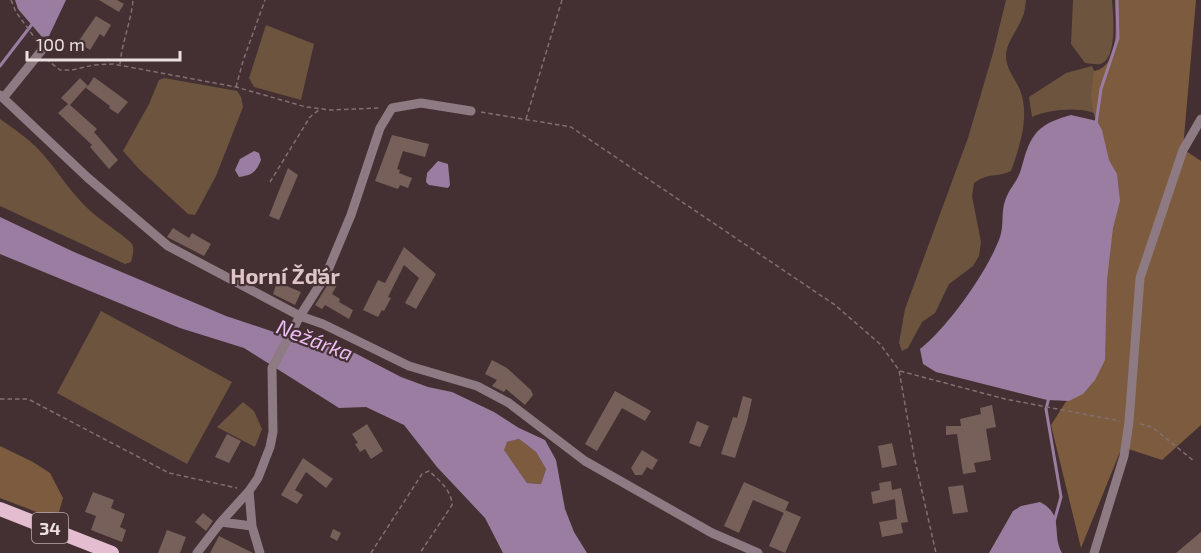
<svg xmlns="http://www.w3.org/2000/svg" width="1201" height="553" font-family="'Exo 2',sans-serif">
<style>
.green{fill:#6c543f}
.forest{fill:#7c5b3e}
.water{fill:#9a7da0;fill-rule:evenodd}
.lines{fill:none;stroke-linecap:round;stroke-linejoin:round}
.stream{stroke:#9a7da0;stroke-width:3}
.building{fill:#766059}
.path{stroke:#816f71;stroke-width:1.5;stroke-dasharray:4.5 3;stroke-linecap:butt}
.minor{stroke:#8d7a83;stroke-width:9}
.primary{stroke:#e4bdd1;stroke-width:14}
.labels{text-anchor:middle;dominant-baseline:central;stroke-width:4.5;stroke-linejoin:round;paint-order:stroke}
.shield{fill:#443032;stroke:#baaaac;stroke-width:1.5}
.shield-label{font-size:18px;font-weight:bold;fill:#ecdfe0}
.water-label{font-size:21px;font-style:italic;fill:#ecbdf4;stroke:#443032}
.quarter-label{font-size:22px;font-weight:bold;fill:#dfc5c7;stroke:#443032}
</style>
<rect width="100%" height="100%" fill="#443032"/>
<path class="green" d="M1006,0H1026C1025,6 1025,13 1022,18C1018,30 1006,42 1006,56C1006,69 1015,78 1020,90C1030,115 1020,146 1011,171C996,178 989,172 974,183L972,196L981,242L979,256L973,266L949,284L935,313L922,322L908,348L902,351L899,343L905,309L968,138L993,53Z
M1073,0H1112C1113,14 1118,59 1100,64C1096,65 1089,63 1085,63L1071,44Z
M266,25L314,44L301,100L254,87L249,78Z
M1092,66L1109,108L1106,125C1101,120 1097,114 1091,112C1073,107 1048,110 1032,117L1029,97L1066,73Z
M164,78L237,91L241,97L243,107L216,176L195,215L188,214L139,169L123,151L149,104L159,80Z
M0,119C14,129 28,138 40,151C59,172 73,197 95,215C100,219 131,241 132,244C135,249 132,257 131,262L125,264L0,206Z
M101,311L232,382L187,464L57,393Z
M243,402L254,411L262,429L255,447L217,427Z"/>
<path class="forest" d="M1115,0H1196L1183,149L1201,161V425L1162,460L1122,447L1081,548L1051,425L1065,403L1095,370L1112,193L1092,105L1091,95L1094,71C1121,67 1115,20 1115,0Z
M519,439L536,452L546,469L541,484L527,483L503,449L507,442Z
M0,446L33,462L50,473L63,498L59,512L42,514L0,498Z"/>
<path class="water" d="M15,0H66L49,36L42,37L18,9Z
M1071,115L1097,121L1102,130L1109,160L1117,174L1120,201L1113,228L1107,280L1105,360L1095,380L1083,394L1069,401L1047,400L936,372L923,364L920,349C948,327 988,271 1000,237C1004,226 1001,212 1005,201C1008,191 1014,185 1018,177C1021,171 1022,165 1024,159C1032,131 1042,123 1071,115Z
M254,151L259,153L261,160C256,172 253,175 239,177L235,170L240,159Z
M438,161L448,164L450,185L448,188L429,185L426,182L427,173Z
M0,217L74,252L226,316L277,333L351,351L401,377L428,387L452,392L494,412L519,428L545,440L556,460L565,509L574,532L587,553H503L485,518L437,467L404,425L366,407L339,408L244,348L180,328L0,254ZM519,439L536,452L546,469L541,484L527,483L504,450L507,442Z
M1040,502C1065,515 1051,533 1062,553H989L1013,511L1021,506Z"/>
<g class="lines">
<path class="stream" d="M0,66L33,23
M1096,124L1101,89L1118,38L1117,0
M1049,397L1046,409L1061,497L1054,522"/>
</g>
<path class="building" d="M99,0H117L124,4L119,12Z
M96,16L111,25L104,37L100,34L90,50L78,42Z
M94,77L128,102L118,114L109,108L110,106L86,88L87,86L70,105L97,129L94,132L118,160L109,169L90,147L92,145L58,113L68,104L61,98L80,78L88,86Z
M392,135L429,144L425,157L403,151L397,169L400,170L399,173L412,178L408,188L400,185L398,189L375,181Z
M288,168L298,175L279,220L269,216Z
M173,228L189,238L192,233L211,244L204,256L167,237Z
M404,247L436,274L416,309L405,303L419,278L404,265L388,297L391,298L384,311L382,310L378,317L363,310L378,280L385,283Z
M330,281L337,285L332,294L340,299L339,302L353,310L349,319L325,305L322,309L315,305Z
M277,282L301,292L295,305L273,294Z
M492,360L507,368L531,390L533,395L525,405L506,389L504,392L492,386L497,380L485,374Z
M615,391L651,411L645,421L622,408L597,451L585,444Z
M743,396L752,399L747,421L735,458L721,454L733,417L737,418Z
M992,405L996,427L986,429L991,460L974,463L976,472L963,474L957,434L946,435V426H961L960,419L981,414L980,408Z
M697,421L709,426L700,447L689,443Z
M367,424L383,451L371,459L365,449L360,452L355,444L358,443L352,434Z
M227,434L241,441L229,463L215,457Z
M892,443L897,465L882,468L878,446Z
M642,450L658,460L652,470L647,467L642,475H635L631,468Z
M303,458L333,479L326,488L306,472L295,490L303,495L297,504L281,495Z
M891,481L892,490L901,488L908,522L901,523L903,533L882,537L879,522L897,519L895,499L873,504L871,492L880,490L879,483Z
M744,482L789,502L784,513L753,500L739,533L724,526Z
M963,485L968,512L953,514L948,487Z
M93,492L114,500L111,508L125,514L120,527L126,530L122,542L91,530L96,516L85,512Z
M785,510L801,517L785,553L769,546Z
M203,513L213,521L206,531L195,522Z
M333,529L341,533L337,541L330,537Z
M167,530L186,537L180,553H158Z
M1201,532V553H1176Z
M219,536L253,553H210Z"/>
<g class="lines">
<path class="path" d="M11,0L16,12L37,41
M46,59L60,70H72L94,65L113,64L236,87L306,107L331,110L379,108
M120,64C122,42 131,22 133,0
M236,87L243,61L265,0
M481,112L571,127L835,305L880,344L899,370L914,456L936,553
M526,119L562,0
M270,182L310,117L320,109
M900,371L1005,399L1120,421
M0,399H28L169,473L237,488
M1140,424L1152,427L1194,461
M371,553L422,474L429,471C439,480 452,491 452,505L420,553"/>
<path class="minor" d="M0,95L88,178L168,246L300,316L323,324L409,366L477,386L509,403L585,461L712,533L758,553
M4,97L42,50
M221,522L252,526
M197,553L221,522L249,491
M260,553L252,526L249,491L258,478L270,447L273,432L272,368L300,316L326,275L351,215L380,128L392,108L421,103L471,111
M1094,553L1124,456L1129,422L1140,278L1183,150L1201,119"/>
<path class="primary" d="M0,509L112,553"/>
</g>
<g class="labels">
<rect class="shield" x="32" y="513" width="36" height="30" rx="4.5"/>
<g class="shield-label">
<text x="50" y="528">34</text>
</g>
<g class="water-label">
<text transform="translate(315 339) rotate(21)">Nežárka</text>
</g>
<g class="quarter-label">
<text x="285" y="275">Horní Žďár</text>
</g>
</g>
<path d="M27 51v9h153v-9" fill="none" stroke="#ecdfe0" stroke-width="3"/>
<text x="36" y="51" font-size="18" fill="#ecdfe0" stroke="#443032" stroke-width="4.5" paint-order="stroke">100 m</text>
</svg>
